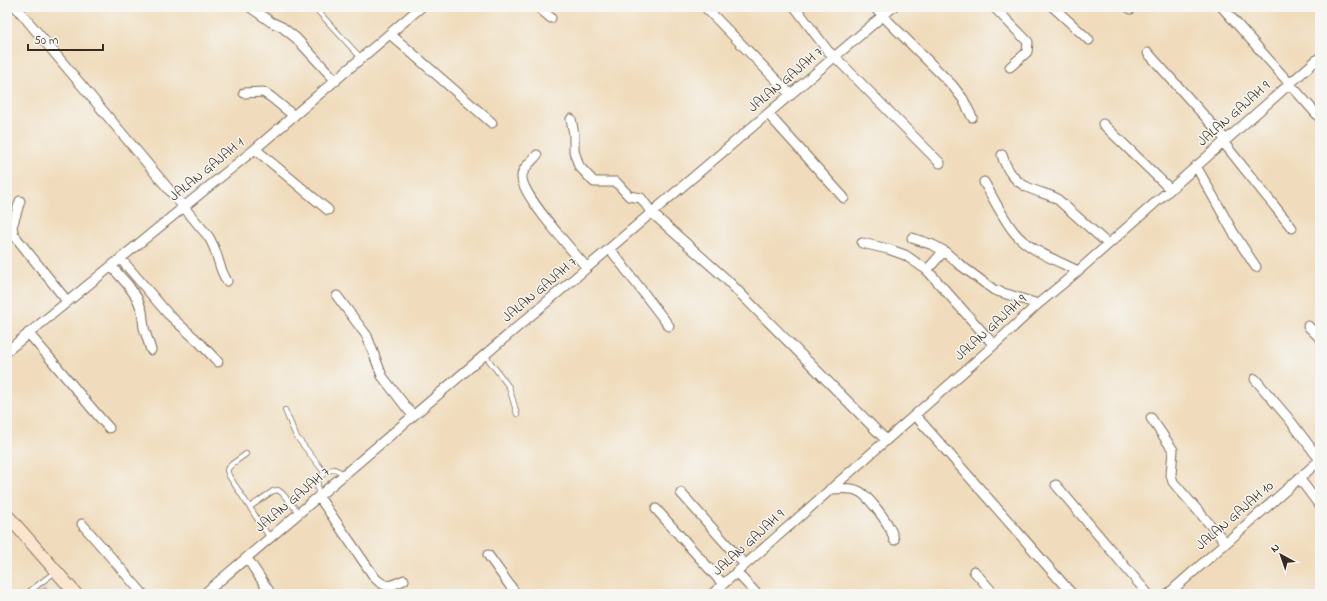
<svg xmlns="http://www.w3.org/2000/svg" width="1327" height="601" font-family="'Indie Flower',sans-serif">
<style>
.building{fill:#da9eb2}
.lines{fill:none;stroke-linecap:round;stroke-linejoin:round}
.lane-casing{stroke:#7a6855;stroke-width:6}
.street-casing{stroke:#7a6855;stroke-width:11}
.secondary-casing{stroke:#7a6855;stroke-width:14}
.lane{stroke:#fff;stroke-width:4.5}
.street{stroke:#fff;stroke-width:9}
.secondary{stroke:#fce5cf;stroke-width:12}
.labels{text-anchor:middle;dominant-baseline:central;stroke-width:3;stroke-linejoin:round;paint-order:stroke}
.street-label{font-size:14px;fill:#3b2a1e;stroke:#f6f6f2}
</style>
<rect width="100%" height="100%" fill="#f6f6f2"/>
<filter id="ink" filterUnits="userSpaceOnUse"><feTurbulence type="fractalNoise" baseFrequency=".025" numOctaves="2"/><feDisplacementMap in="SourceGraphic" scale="8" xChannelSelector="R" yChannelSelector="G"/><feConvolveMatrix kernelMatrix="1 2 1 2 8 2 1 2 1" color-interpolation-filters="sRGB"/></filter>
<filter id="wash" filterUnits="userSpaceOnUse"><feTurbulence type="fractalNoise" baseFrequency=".012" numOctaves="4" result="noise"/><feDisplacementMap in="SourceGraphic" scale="16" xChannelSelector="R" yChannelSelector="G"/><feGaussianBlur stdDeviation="0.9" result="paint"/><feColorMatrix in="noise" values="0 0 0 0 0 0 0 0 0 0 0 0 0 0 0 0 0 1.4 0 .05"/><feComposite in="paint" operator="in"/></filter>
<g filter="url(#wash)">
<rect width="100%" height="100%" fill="#f0dcbc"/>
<g id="blocks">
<path class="building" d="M46,589L47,594H30Z"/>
</g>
</g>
<g filter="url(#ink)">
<use href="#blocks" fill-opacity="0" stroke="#7a6855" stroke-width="1"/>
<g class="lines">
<defs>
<path id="lane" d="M314,7L362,59
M485,355L509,387L517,414
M285,410L296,436L324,472
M246,454L232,464L227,470L229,476L270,538
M319,497C315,481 318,474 334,469L345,474
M250,507L273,491L278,490L282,493L299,513
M26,594L55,572"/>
<path id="street" d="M16,7L208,236C219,252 217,266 227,281
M250,7L271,22L282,27L296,38L336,81
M538,7L551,18
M705,7L791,95
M795,7L828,51L835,57L940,163
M874,7L952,85L963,99L972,117
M994,7L1028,42L1027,52L1010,67
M1053,7L1089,40
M1128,7L1131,9
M1222,7L1320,118
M390,34L492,123
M1148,53L1226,140
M244,93L263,92L271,97L294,116
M768,114L844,198
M571,119L574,134V151L579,166L594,182H616L629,196L641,198L652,213L725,278L886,440
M1103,124L1170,189
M1223,142L1292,228
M255,149L328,210
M537,155C532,161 521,169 522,178C523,197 573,251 587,268
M1002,155C1006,169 1015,182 1029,188C1038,192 1047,194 1056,198L1108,244
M1196,166L1233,232L1256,267
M984,182C993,198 1003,218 1014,232C1028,250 1058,261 1078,271
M20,201L12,227L14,235L67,301
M912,238L933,245L944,251L959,264L994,290L1038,304
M862,243L888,249L905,255L927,270L994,345
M610,249L669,326
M121,259L168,314L200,343L218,362
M112,267L128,285L137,298L142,311L144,328L151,350
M927,270L944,251
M337,296L367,336L382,376L413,416
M1308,326L1320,338
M28,333C56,364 81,397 109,428
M7,351L255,149L421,7
M1255,379L1289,419L1320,460
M915,415L1072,594
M1151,418L1173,450L1171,475L1173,482L1226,543
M1299,478L1320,506
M1056,485L1148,594
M830,489C839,489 850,487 858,491C867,494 886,520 890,529C892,532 893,536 894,540
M681,493L745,565
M319,497L375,578C386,589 391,586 404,580
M656,509L723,584
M82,524L143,594
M488,555L516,594
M247,558L271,594
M974,571L994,594
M736,572L757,594
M204,594L893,7
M712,594L994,345L1038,304L1078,271L1320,57
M1168,594L1320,460"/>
<path id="secondary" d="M7,515L76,594"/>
</defs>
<use href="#lane" class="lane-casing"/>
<use href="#street" class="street-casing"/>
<use href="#secondary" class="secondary-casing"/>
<use href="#lane" class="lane"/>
<use href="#street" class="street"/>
<use href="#secondary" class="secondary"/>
</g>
</g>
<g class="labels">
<g class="street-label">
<text transform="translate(786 80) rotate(-40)">JALAN GAJAH 7</text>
<text transform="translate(1234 114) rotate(-41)">JALAN GAJAH 9</text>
<text transform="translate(207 170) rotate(-39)">JALAN GAJAH 1</text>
<text transform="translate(540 290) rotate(-40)">JALAN GAJAH 7</text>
<text transform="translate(991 328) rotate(-42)">JALAN GAJAH 9</text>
<text transform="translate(293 500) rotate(-40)">JALAN GAJAH 7</text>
<text transform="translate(1235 516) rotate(-41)">JALAN GAJAH 10</text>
<text transform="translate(749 543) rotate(-42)">JALAN GAJAH 9</text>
</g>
</g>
<rect width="1327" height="601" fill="none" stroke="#f6f6f2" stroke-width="24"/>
<g transform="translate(1281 555) rotate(320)" stroke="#f6f6f2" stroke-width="3" paint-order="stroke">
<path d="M0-3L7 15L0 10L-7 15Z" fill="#3b2a1e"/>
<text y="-6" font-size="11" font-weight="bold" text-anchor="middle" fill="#3b2a1e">N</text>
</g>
<path d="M28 44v6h75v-6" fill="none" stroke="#3b2a1e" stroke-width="2"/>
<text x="34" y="44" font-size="12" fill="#3b2a1e" stroke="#f6f6f2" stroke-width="3" paint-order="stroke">50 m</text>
</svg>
